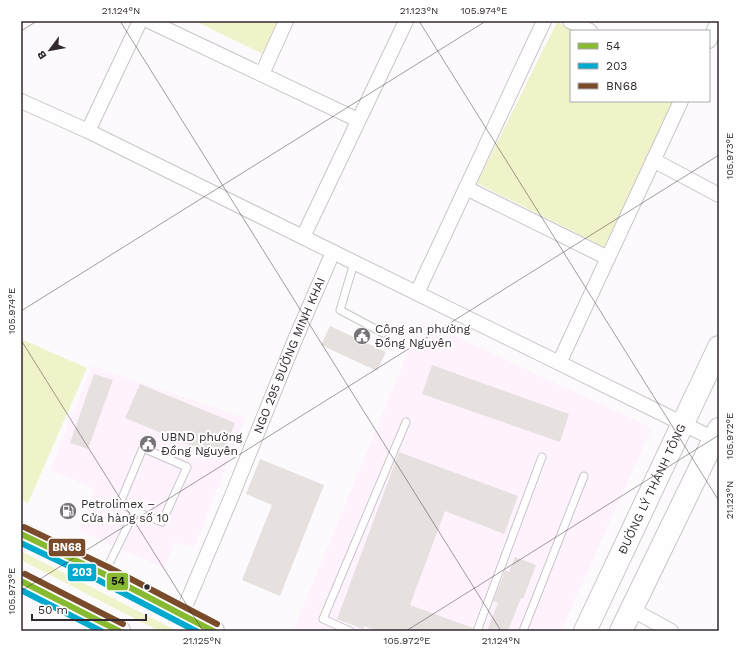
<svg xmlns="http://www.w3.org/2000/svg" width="740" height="652" font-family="'Work Sans',sans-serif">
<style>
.built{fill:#fef3fd}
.green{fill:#f0f3c9}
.building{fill:#e6e0df}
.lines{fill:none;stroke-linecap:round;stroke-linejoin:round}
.service-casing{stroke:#c9c5c9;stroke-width:9}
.minor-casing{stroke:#c9c5c9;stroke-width:16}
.primary-casing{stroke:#c9c5c9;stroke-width:24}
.service{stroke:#fffeff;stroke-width:7}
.minor{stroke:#fffeff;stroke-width:14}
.primary{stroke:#fffeff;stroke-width:22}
.bus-1-casing{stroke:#fff;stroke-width:9}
.bus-2-casing{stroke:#fff;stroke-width:9}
.bus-3-casing{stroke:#fff;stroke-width:9}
.bus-1{stroke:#87b931;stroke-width:6}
.bus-2{stroke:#00a9ce;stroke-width:6}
.bus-3{stroke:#7a4b2a;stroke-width:6}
.ticks{fill:none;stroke:#322931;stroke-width:1;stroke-opacity:0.45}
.bus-dot{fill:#322931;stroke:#fff;stroke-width:1.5}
.labels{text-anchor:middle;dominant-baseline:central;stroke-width:4;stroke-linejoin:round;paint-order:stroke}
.poi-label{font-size:12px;fill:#322931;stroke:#fff;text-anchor:start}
.street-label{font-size:12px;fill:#322931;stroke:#fff}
.line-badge{stroke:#fff;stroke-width:1.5}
.badge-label{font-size:11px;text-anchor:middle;font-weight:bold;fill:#fff}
.pale-badge-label{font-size:11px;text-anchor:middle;font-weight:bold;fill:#111}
.neatline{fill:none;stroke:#322931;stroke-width:1.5}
.ticks-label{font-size:10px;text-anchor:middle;fill:#322931}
</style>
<rect width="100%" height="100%" fill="#fcfafc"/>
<path class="built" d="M421,320L652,428L561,631H293Z
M92,366L245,418L194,548L175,542L164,568L80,531L95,489L50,470Z"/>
<path class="green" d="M195,21H279L263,54Z
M557,22L574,31H571V101H676L604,247L477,183Z
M21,339L87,368L28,503L21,500Z
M21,551L177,631H159L21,560Z"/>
<path class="building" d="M330,326L386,352L377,371L321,345Z
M432,365L569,414L560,442L422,394Z
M94,374L113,380L88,449L70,443Z
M140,384L235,423L221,458L125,418Z
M399,452L518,496L504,534L445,511L410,605L473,628L472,631H377L364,626L363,629L337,619Z
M260,459L324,485L280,596L242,580L272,505L246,494Z
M515,557L536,565L523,599L521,598L508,631H487L498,603L493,601L503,577L505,570L509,572Z"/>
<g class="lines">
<defs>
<path id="service" d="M354,263L340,310L383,333
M105,572L135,511L162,522L187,467L143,448L120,503L135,511
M350,631L323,619L406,422
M477,631L542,457
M523,631L584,476"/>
<g id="minor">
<path d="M149,21L358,120"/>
<path d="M570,21L590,31"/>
<path d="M709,41L718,21"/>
<path d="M262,74L286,21"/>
<path d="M21,101L88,131L333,252L714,439"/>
<path d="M88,131L140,21"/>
<path d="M653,160L719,195"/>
<path d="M466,188L608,258"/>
<path d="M303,237L406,21"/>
<path d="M417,293L544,21"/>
<path d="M559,363L681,101"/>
<path d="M631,609L671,631"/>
<path id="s1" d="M182,614L231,498L294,342L333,252"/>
</g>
<g id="primary">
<path d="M21,534L104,574L213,631"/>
<path d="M21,581L119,631"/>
<path id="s2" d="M585,631L719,347"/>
<path d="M621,631L719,429"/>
</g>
</defs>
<use href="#service" class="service-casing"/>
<use href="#minor" class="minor-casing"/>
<use href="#primary" class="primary-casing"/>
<use href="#service" class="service"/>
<use href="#minor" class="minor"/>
<use href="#primary" class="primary"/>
<defs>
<path id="bus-1" d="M21,534L104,574L213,631
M21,581L119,631"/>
<path id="bus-2" d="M21,543L100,581L196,631
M21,590L101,631"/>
<path id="bus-3" d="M24,527L108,567L217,624
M25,574L123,624"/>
</defs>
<use href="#bus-1" class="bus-1-casing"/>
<use href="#bus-2" class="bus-2-casing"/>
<use href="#bus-3" class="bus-3-casing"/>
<use href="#bus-1" class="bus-1"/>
<use href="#bus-2" class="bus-2"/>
<use href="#bus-3" class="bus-3"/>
</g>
<path class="ticks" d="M120,21L501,631M419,21L719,501M717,21L719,24M21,31L37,21M21,311L486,21M21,340L203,631M21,591L719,155M406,631L719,435"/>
<defs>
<symbol id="civic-disc" viewBox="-11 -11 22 22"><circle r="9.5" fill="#797278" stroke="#fff"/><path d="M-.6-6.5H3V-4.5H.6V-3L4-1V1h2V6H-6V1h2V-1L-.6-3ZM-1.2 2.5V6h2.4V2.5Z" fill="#fff"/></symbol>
<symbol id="fuel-disc" viewBox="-11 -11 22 22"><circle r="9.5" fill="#797278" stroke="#fff"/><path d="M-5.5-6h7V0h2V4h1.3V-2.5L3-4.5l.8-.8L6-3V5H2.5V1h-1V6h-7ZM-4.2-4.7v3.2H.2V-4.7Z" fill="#fff"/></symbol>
</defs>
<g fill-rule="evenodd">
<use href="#civic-disc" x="352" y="326" width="20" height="20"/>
<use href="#civic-disc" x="138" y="434" width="20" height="20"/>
<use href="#fuel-disc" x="58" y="501" width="20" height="20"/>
</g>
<circle class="bus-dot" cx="147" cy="587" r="3.5"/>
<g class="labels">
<g class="poi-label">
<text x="375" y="329">Công an phường<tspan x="375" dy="14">Đồng Nguyên</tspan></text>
<text x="161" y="437">UBND phường<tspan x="161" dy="14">Đồng Nguyên</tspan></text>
<text x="81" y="504">Petrolimex –<tspan x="81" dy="14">Cửa hàng số 10</tspan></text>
</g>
<g class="street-label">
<text stroke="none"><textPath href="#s1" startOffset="280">NGO 295 ĐƯỜNG MINH KHAI</textPath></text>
<text stroke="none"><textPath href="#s2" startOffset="157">ĐƯỜNG LÝ THÁNH TÔNG</textPath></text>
</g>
</g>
<g class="line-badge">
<rect x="48" y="538" width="38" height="19" rx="4" fill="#7a4b2a"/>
<rect x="67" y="563" width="30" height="19" rx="4" fill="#00a9ce"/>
<rect x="106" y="572" width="23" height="19" rx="4" fill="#87b931"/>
</g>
<g class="badge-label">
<text x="67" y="551">BN68</text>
<text x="82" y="576">203</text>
</g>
<g class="pale-badge-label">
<text x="118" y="585">54</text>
</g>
<rect width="740" height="652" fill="none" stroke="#ffffff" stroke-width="44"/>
<rect x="570" y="30" width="140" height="72" fill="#ffffff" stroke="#ada9ad"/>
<rect x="578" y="43" width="20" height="6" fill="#87b931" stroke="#ada9ad"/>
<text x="606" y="50" font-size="12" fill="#322931">54</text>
<rect x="578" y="63" width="20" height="6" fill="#00a9ce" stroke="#ada9ad"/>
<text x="606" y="70" font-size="12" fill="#322931">203</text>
<rect x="578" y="83" width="20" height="6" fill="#7a4b2a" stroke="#ada9ad"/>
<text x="606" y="90" font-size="12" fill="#322931">BN68</text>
<g transform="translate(50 50) rotate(238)" stroke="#ffffff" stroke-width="3" paint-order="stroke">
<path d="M0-3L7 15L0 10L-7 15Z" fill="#322931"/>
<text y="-6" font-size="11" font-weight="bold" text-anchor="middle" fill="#322931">B</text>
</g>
<path d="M32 614v6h114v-6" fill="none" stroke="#322931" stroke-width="2"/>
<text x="38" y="614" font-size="12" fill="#322931" stroke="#ffffff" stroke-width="3" paint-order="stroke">50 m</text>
<rect x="22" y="22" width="696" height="608" class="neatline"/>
<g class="ticks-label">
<text x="121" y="14">21.124°N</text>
<text x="419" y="14">21.123°N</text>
<text x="484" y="14">105.974°E</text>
<text transform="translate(729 156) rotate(-90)" y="4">105.973°E</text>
<text transform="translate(11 311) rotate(-90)" y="4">105.974°E</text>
<text transform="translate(729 436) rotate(-90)" y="4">105.972°E</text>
<text transform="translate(729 500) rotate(-90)" y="4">21.123°N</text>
<text transform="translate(11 591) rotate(-90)" y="4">105.973°E</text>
<text x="202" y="644">21.125°N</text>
<text x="407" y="644">105.972°E</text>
<text x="501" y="644">21.124°N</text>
</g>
</svg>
